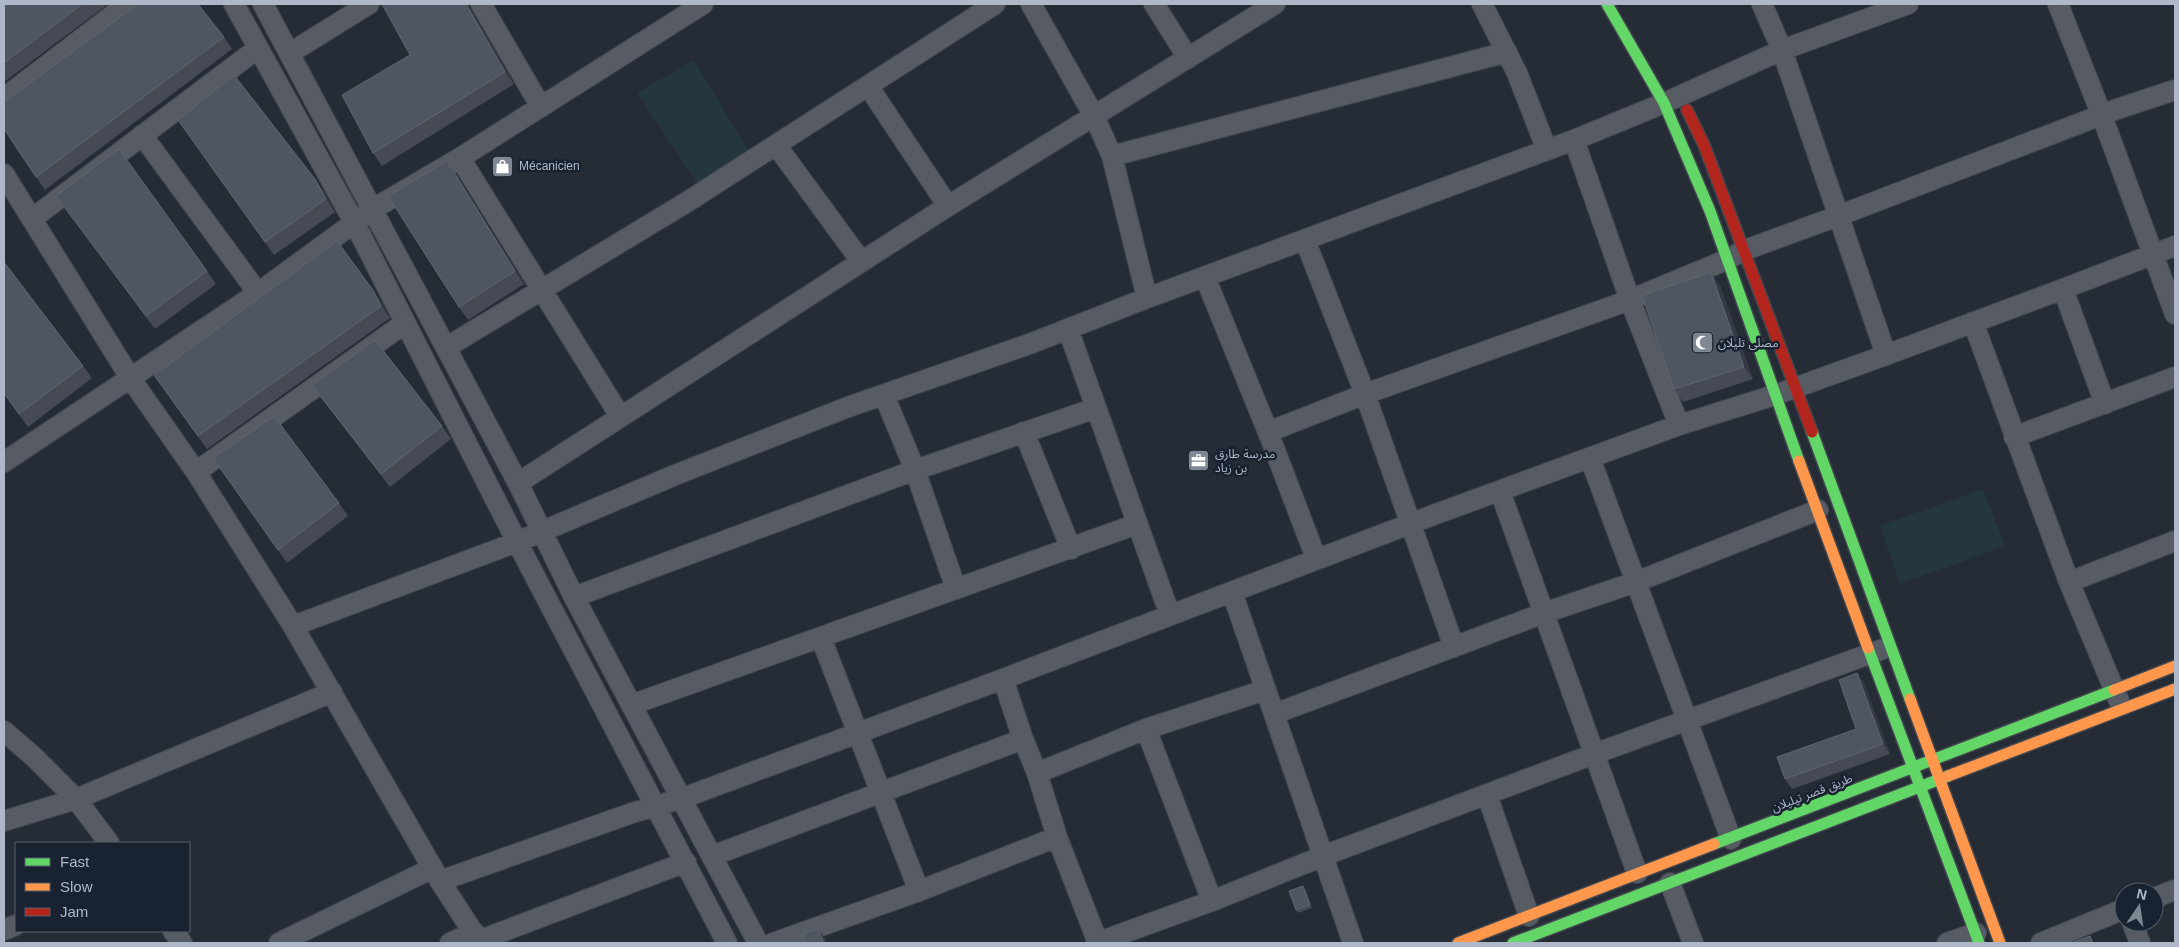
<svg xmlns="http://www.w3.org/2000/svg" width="2179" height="947" font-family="Arial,'Noto Sans Arabic',sans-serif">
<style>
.green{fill:#23373c}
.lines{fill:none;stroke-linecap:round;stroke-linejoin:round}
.street-casing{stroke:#42474f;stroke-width:22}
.fast-casing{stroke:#42474f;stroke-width:14}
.slow-casing{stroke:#42474f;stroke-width:14}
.jam-casing{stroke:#42474f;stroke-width:14}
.street{stroke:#565b64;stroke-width:20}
.fast{stroke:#63d668;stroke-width:11}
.slow{stroke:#ff974d;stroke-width:11}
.jam{stroke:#b3261e;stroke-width:11}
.wall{fill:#454a55}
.shaded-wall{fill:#343943}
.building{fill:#505661;stroke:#5f6571}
.labels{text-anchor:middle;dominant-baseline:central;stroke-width:5;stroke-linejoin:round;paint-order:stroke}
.poi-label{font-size:12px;fill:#afb8c8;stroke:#192230;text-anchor:start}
.street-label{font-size:12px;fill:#afb8c8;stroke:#192230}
</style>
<rect width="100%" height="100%" fill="#262c36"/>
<path class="green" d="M694,60L752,157L700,187L637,93Z
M1983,489L2005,546L1900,584L1880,526Z"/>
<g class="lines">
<defs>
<path id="street" d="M234,4L354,222L517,542L727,943
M263,4L518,483L574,597L758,943
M481,4L541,107
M1031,4L1094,116L1112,156L1147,298
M1154,4L1188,58
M1482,4L1517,73L1547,150
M1762,4L1782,50L1886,355
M2058,4L2102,116L2175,314
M290,53L369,4
M868,86L948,206
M4,98L127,4
M142,135L258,293
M1574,140L1630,300L1679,425
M776,145L861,261
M1112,156L1507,52
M460,158L620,416
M4,174L131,379L196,472L293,626L440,881L480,943
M33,218L257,49
M1305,240L1365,394L1454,647
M1205,277L1268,432L1316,558
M2063,289L2105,404
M1973,322L2069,582L2119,701
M1068,329L1170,615
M447,347L687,202L995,4
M884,395L915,470L956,589
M1024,432L1071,549
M1268,432L1365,394L1630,300L1726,260L1745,250L1838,216L2117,109L2175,90
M2014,437L2175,377
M1590,458L1731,839
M4,462L258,293L373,209L460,158L703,4
M196,472L405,323
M518,483L948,206L1275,4
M1500,491L1637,873
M2069,582L2175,541
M1232,592L1353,943
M574,597L915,470L1096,408
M293,626L517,542L675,475L848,407L1032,343L1147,298L1574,140L1664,103L1782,50L1908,4
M821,638L919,891
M1003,679L1023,739L1037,773L1057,837L1098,943
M631,705L1137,524
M1274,714L1544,613L1636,582L1818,510
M1146,729L1212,901
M4,731L34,757L76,799L109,843
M1037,773L1146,729L1265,690
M1487,795L1529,916
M4,821L76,799L332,692
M712,856L1023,739
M440,881L632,813L683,798L1003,679L1436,514L1679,425L1775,395L1886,355L2063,289L2175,246
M1670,883L1693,943
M2154,898L2175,890
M2132,922L2140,943
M4,930L16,925
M173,931L182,943
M478,941L686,862
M279,943L433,868
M450,943L474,932
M773,943L919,891L1057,837
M1096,943L1212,901L1323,856L1594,754L1883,649
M1947,943L1976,933
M2041,943L2124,909"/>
<path id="fast" d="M1607,4L1664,103L1710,211L1799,461
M1812,432L1910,699
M1868,648L1979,943
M1714,844L2114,690
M1513,943L1948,776"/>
<path id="slow" d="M1799,461L1868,648
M2114,690L2175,666
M1910,699L2000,943
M1948,776L2175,689
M1458,943L1714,844"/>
<path id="jam" d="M1687,110L1704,145L1812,432"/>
</defs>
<use href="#street" class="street-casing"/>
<use href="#fast" class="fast-casing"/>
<use href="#slow" class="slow-casing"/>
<use href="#jam" class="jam-casing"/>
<use href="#street" class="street"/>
<use href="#fast" class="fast"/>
<use href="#slow" class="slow"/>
<use href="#jam" class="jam"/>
</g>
<path class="wall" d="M4,4H108L4,82Z
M382,4H468L514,84L382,166L373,153L410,55Z
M224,37L232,49L45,190L4,129Z
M178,120L315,179L324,192L335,212L274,255Z
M456,174L524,284L468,320L459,307Z
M56,196L207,271L216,284L155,329Z
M1720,285L1753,379L1683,402L1674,389Z
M382,303L390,318L207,449L154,375Z
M83,366L92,378L28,427L4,394Z
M312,385L442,426L451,439L390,487L321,398Z
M213,458L339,503L348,516L287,563Z
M1857,673L1864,683L1890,754L1792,789L1785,779L1856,729Z
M1306,890L1312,908L1298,913L1296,910Z"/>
<path class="shaded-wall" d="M466,4H468L514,84L505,72Z
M447,161L456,174L524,284L515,271Z
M315,179L324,192L335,212L326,199Z
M1711,272L1720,285L1753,379L1744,367Z
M373,290L382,303L390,318L381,306Z
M1857,673L1864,683L1890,754L1883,744Z
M1303,886L1306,890L1312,908L1310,905Z
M818,929L825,938L827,943H824Z"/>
<path class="building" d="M4,4H82L4,63Z
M138,4H198L224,37L36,177L4,129V102Z
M382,4H466L505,72L373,153L342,95L410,55Z
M234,75L315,179L326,199L265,242L178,120Z
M119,149L207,271L146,316L56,196Z
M447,161L515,271L459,307L388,196Z
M337,241L373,290L381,306L198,436L154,375Z
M4,262L83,366L19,414L4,393Z
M1711,272L1744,367L1674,389L1642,295Z
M375,340L442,426L381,474L312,385Z
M274,416L339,503L278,550L213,458Z
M1857,673L1883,744L1785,779L1777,757L1856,729L1839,680Z
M1303,886L1310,905L1296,910L1289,891Z
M818,929L824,943H806L803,934Z
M2090,936L2093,943H2071Z"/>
<defs>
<symbol id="shop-square" viewBox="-11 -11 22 22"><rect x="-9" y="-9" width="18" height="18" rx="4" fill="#7f8795" stroke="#192230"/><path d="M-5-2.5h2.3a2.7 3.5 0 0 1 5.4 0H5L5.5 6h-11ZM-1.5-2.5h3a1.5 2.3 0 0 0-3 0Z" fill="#fff"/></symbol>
<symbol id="mosque-square" viewBox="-11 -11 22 22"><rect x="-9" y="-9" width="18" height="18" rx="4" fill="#7f8795" stroke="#192230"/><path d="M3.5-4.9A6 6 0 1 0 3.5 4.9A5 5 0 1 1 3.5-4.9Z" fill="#fff"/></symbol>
<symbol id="office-square" viewBox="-11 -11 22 22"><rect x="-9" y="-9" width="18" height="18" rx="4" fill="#7f8795" stroke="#192230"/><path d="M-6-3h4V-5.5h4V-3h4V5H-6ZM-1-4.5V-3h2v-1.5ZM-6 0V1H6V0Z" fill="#fff"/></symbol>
</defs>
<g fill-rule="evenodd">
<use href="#shop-square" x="490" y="154" width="25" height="25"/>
<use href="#mosque-square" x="1690" y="330" width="25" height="25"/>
<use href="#office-square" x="1186" y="448" width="25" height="25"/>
</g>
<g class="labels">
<g class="poi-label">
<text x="519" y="166">Mécanicien</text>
<text x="1718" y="343">مصلى تليلان</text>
<text x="1215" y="454">مدرسة طارق<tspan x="1215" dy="14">بن زياد</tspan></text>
</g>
<g class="street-label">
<text transform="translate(1812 793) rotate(-21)">طريق قصر تيليلان</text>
</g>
</g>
<rect width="2179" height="947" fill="none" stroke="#afb8c8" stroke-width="10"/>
<rect x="15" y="842" width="175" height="90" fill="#192230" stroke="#555e6d"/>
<rect x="25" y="858" width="25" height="8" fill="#63d668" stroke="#555e6d"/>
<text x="60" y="867" font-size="15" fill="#afb8c8">Fast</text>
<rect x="25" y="883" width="25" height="8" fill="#ff974d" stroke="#555e6d"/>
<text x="60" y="892" font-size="15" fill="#afb8c8">Slow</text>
<rect x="25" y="908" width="25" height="8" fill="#b3261e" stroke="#555e6d"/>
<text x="60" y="917" font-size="15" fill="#afb8c8">Jam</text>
<g transform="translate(2139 907) rotate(13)"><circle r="24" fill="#192230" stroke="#555e6d"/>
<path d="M0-4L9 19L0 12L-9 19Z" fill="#7f8795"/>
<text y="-8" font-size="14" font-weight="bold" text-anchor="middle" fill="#afb8c8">N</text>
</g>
</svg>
